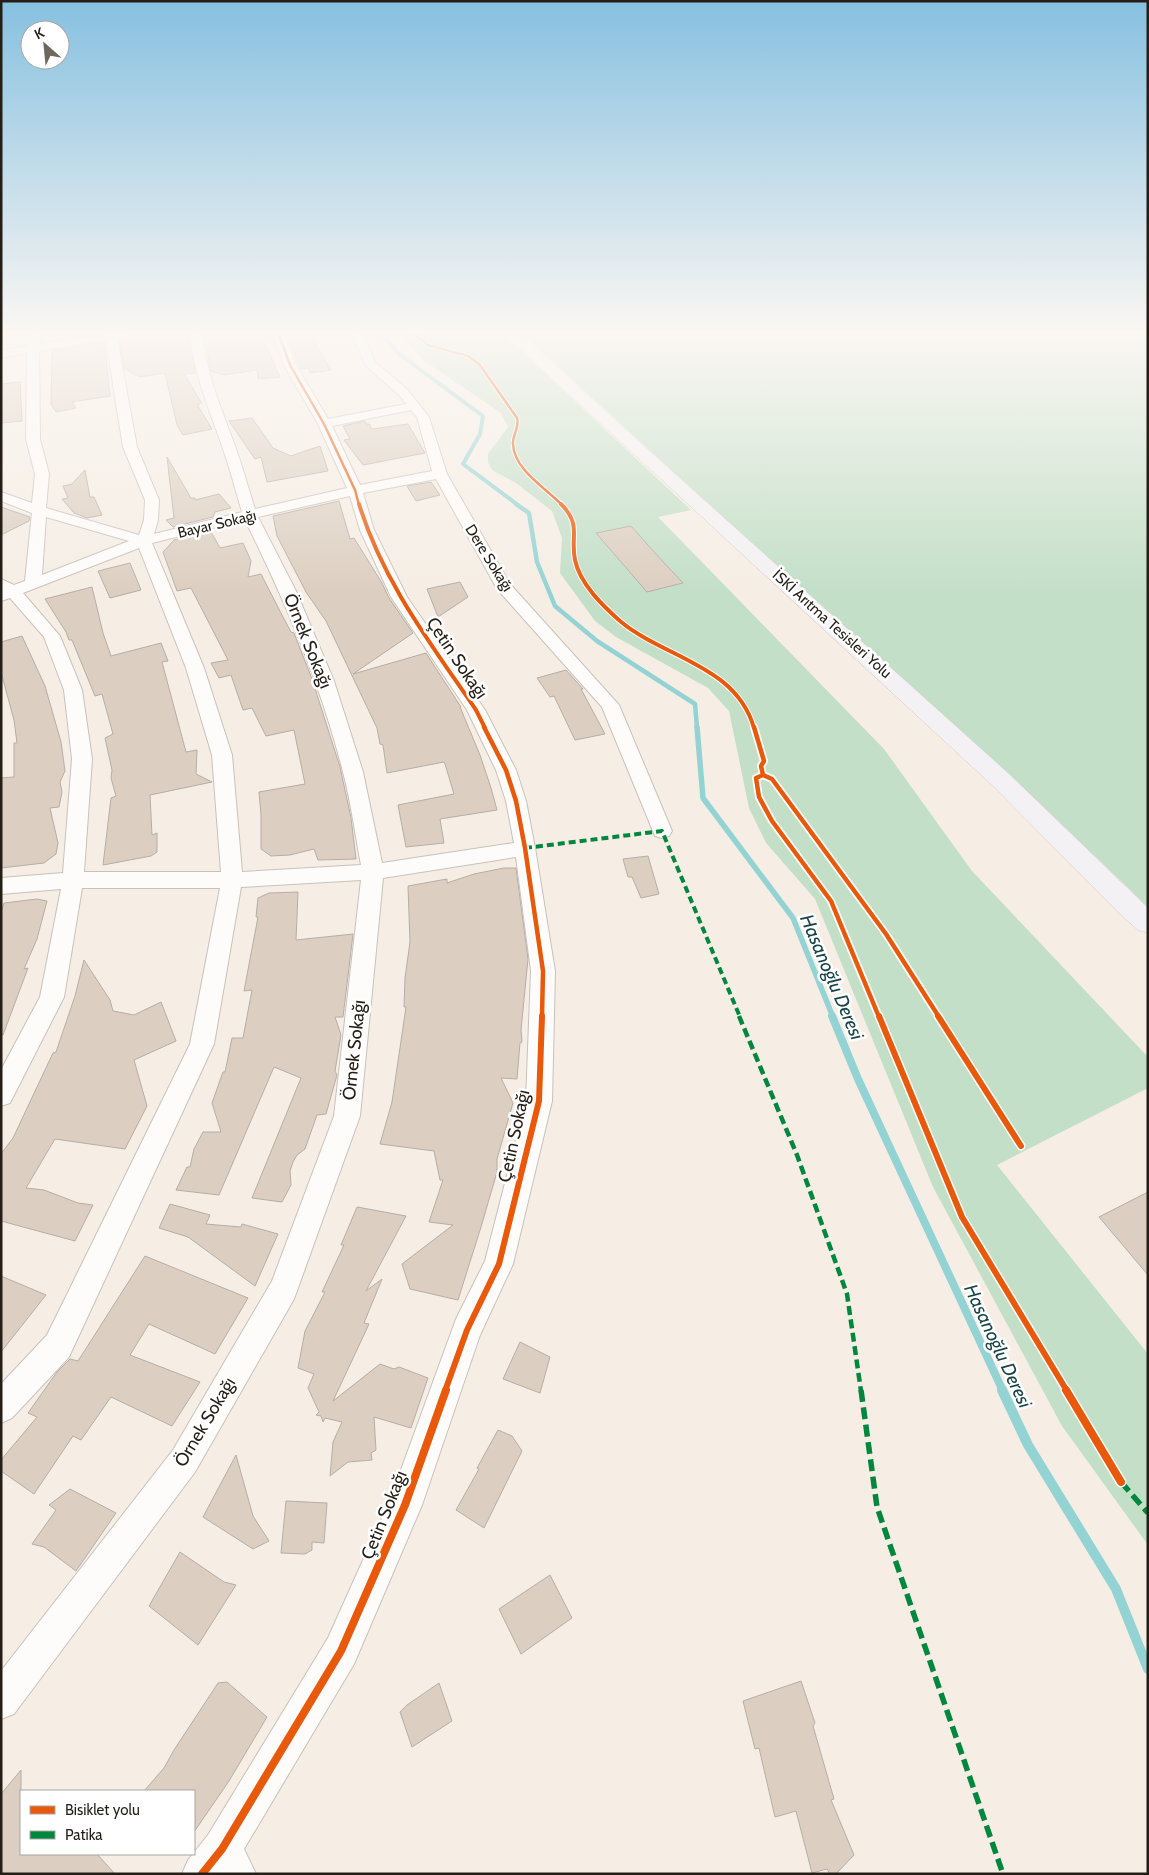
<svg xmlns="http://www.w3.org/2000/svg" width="1149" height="1875" font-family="Cabin,sans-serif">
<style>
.green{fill:#c3dfc8}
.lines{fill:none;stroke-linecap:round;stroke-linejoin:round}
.stream-far4{stroke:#94d3d3;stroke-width:4}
.stream-far3{stroke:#94d3d3;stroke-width:4.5}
.stream-far2{stroke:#94d3d3;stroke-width:5.5}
.stream-far1{stroke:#94d3d3;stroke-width:8}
.stream{stroke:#94d3d3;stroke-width:10}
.building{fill:#dccfc1;stroke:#b5aea6}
.minor-casing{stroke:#c8c1ba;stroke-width:2}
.major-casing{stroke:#d0ccc7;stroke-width:1}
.minor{fill:#fefcfb;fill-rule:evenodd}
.major{fill:#f3f1f3;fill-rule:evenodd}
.quiet-far2{stroke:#00873e;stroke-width:4;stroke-dasharray:7 4;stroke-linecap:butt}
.quiet-far1{stroke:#00873e;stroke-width:4.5;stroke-dasharray:9 4.5;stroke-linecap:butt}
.quiet{stroke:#00873e;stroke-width:5.5;stroke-dasharray:12 5.5;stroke-linecap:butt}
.cycleway-far4-casing{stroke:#fff;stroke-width:4.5}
.cycleway-far3-casing{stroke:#fff;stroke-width:6}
.cycleway-far2-casing{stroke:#fff;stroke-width:8}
.cycleway-far1-casing{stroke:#fff;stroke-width:9}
.cycleway-casing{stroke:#fff;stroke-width:11}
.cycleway-far4{stroke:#e8590c;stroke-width:2.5}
.cycleway-far3{stroke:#e8590c;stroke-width:4}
.cycleway-far2{stroke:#e8590c;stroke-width:4.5}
.cycleway-far1{stroke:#e8590c;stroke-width:6}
.cycleway{stroke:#e8590c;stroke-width:8}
.labels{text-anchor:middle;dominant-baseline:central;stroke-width:5;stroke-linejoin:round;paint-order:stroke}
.far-street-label{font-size:15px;fill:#241e16;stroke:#fff}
.street-label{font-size:18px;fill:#241e16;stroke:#fff}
.water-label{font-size:19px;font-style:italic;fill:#194547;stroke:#fff}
</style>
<rect width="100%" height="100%" fill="#f6eee5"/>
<path class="green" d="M398,332H501L691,510L658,517L884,749L972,871L1148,1057V1088L997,1165L1148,1354V1545L1062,1426L933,1187L815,899L766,843L749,808L729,711L708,688L616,637L595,621L560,573L562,538L552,511L516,483L492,470L488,462V454L508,427L501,413L423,360Z
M520,332H1148V907L1032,796L840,624Z"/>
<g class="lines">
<path class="stream-far4" d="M380,332L399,354L483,416L480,434L463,464L518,505"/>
<path class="stream-far3" d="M516,504L529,513L537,562L555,606L597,641L695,704L697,728"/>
<path class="stream-far2" d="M697,727L703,798L793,918L833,1017"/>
<path class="stream-far1" d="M832,1016L858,1079L1003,1391"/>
<path class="stream" d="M1002,1390L1028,1445L1116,1589L1148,1669"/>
</g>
<path class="building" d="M145,332H183L185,336H189L195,373L184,374L201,402L198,406L212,429L183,435L177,425L165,373L139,377L124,368L119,340L141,336Z
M212,332H260L280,377L258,379L257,370L225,375L211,371L203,333Z
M286,332H308L331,370L310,373L308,368L301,369Z
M104,342L110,396L72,402L76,408L56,412L51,404L52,353L57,350Z
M20,382L22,421L1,423V384Z
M252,418L273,448L291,456L320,446L328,471L267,482L261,457L255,459L229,421Z
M365,421L366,424H369L372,429L408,424L425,453L363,465L344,440L350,439L343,426Z
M167,457L191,498H195V500L219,494L231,508L215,512L213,517L173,527L166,520L174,518Z
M85,470L90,497H94L102,515L87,518L74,513L62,499L68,498L63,486L72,484Z
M431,482L440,495L416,501L407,486Z
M339,501L350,539L354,538L382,583L389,598L413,633L353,674L426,653L461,707H460L480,755L491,788L497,810L440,819L444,843L406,847L398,805L454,794L445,764L444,762L387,773L383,745L380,744L377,728L326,621L306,592L277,536L273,516Z
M1,507L30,517L29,521L1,535Z
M631,526L655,553L683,583L647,592L596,533Z
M210,530L220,548L243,543L251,561L248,577L261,574L283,617L291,632L294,633L312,679L340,767L351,818L356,859L318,860L314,849L290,855L271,856L261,849V815L259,792L305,784L294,730L266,736L252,708L243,710L231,675L219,678L211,663L228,660L191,588L177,591L163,552L174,540Z
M130,563L141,590L110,598L98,571Z
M460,582L468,597L438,617L427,589Z
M92,587L103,633L111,656L161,643L168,661L162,662L186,752L197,750L196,774L212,782L150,795L152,835L157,833V852L151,856L103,865L111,798L116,796L111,778L112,770L105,738L113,734L102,694L95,696L72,640H69L66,632L45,599Z
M22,636L45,686L61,742L65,771L60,782L62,792L59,807L50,808L58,843L56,854L44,863L1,868V778L14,777V743H17L14,720L1,672V642Z
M566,670L583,689H581L605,734L575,740L554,696L550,697L537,678Z
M648,856L659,894L641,898L632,877H628L623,859Z
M504,868H516L528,959L521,1030L522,1042L520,1043L517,1079L501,1078L513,1103L497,1159V1172L481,1227L458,1300L410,1289L402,1264L453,1225L429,1222L443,1180H440L434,1151L380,1144L392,1102L406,1007H404L405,978L410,942L408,886L447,879V883L474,874Z
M298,892L296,940L353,934L343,1017H335L341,1035L335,1071L337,1075L326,1114L317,1115L305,1149L297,1155L293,1162L290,1171L291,1185L282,1202L252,1198L301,1078L274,1067L219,1195L176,1190L187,1167H190L194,1149L203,1132H221L212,1103L223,1072H225L232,1038H243L252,990L244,991L258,917H256L258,898L269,893Z
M37,899L47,901L37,939L24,969L28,968L3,1035H1V912L4,903Z
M84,960L110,1000L113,1011L134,1015L161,1002L176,1041L134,1060L147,1106L125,1149L55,1139L26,1188L44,1190L78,1203L93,1205L75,1241L1,1221V1154L13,1138L53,1053L56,1052L75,996Z
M1148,1192V1275L1099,1217Z
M170,1204L210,1215L206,1224L241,1227L242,1224L278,1234L255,1286L188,1237L159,1228Z
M357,1207L406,1216L366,1291L382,1279L364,1323L369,1324L333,1401L380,1364L394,1369L399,1367L428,1378L411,1428L374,1417L376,1450L371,1453L372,1460L348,1462L330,1476L333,1442L342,1422L325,1418L323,1422L321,1416L316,1415L319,1412L308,1388L314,1374L298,1368L305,1331L325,1292H322L344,1245H341Z
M145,1256L248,1298L215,1354L149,1324L130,1355L200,1382L172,1426L111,1397L81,1440L73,1436L34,1494L1,1471V1460L37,1417L28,1413L57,1372L70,1359L78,1361Z
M1,1276L46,1295L1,1352Z
M520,1342L550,1357L540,1393L503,1379Z
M498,1430L512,1436L522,1451L484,1528L456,1510L479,1469L477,1468Z
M236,1455L253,1516L269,1541L253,1549L203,1517Z
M70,1489L116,1513L76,1571L44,1547L32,1544L56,1510L49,1505Z
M286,1501L327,1503L324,1543L312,1542V1550L305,1554L281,1553Z
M180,1552L224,1582L236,1585L198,1645L149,1606Z
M550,1575L572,1618L521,1654L499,1609Z
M801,1681L815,1723L813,1726L834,1799L831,1800L854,1855L836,1874H830L827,1869L812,1873L796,1811L775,1817L759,1748L755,1749L743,1701Z
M227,1682L267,1717L229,1781L194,1832V1791H144L164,1768L174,1750L218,1683Z
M439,1683L452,1721L412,1747L400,1712L407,1705Z
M21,1770V1854H97L115,1874H1V1794Z"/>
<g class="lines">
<defs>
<path id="minor" d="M31,332H41L39,344L105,334V332H143L141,334L117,338L137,447L159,500L158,520L154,534L242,512C235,489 229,465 221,443C208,406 193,371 190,332H201C206,371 220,406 234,443C242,465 248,487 255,509L347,488L318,424L284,365L272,332H284L296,365L328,419L406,404L400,396L366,366L351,332H362L375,362L408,390L429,417L447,474L510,584L619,705L672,831L669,836L662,838L655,836L602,707L497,589L436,479L363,493L374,530L407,597L485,710L516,770L526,801L535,848L555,971L552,1101L513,1264L480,1335L422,1505L354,1664L244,1849L256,1874H182L188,1860L208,1835L328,1638L390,1500L456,1319L485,1261L526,1101L531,971L516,857L383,878L360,1116L294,1299L195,1472L14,1714L1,1719V1671L173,1450L272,1281L334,1116L361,880L241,887L214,1044L69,1357L12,1418L1,1423V1384L47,1335L190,1044L220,888H82L64,997L10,1103L1,1106V1070L40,997L61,889L1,894V878L63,873L72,759L64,690L44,637L10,598L1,601V579L14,585L25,581L32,513L1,501V492L32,503L35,474L26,439L27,353L1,358V351L28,346ZM106,340L123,447L145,500L144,520L139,535L46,508L49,474L40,439L39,351ZM411,410L417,417L432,471L360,485L332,426ZM350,496L360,530L391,597L467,710L496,770L506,801L514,843L382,863L363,772L334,681L296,591L258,517ZM46,517L129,541L42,575ZM245,520C285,601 321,684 343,772C351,802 355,834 361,865L242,872L232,755L204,668L152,543ZM139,548L186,668L212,755L221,872H84L92,759L82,690L60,636L23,593Z"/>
<path id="major" d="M502,332H517L1008,773L1148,908V933L1138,930L1120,914L992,785Z"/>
</defs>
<use href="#minor" class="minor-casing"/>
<use href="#major" class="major-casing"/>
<use href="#minor" class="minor"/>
<use href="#major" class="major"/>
<path class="quiet-far2" d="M525,848L662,831L740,1017"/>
<path class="quiet-far1" d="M739,1016L797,1155L847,1294L861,1391"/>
<path class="quiet" d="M861,1390L877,1507L1003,1874
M1121,1482L1148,1513"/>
<defs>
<path id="cycleway-far4" d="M278,332L290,365L324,424L355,490L359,505
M412,332L428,345L468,356L480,365L517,418C520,428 512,435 513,444C514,470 546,488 562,505"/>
<path id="cycleway-far3" d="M359,504C383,582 431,644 476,710L485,728
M561,504C582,525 570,536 575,560C580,584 603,606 620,621C664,658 736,665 754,728"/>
<path id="cycleway-far2" d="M484,727L506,770L516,801L525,848L543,971L542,1017
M754,727L764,761L761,766L763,775
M763,775L756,778L759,797L772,821L831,901L879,1017
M763,775L772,779L886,934L939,1017"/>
<path id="cycleway-far1" d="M879,1016L962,1217L1067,1391
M938,1016L1021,1146
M445,1391L467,1330L499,1264L539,1101L542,1016"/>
<path id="cycleway" d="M1066,1390L1121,1482
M202,1874L222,1849L341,1651L405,1505L446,1390"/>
</defs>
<use href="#cycleway-far4" class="cycleway-far4-casing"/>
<use href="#cycleway-far3" class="cycleway-far3-casing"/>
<use href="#cycleway-far2" class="cycleway-far2-casing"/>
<use href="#cycleway-far1" class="cycleway-far1-casing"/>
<use href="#cycleway" class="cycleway-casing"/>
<use href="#cycleway-far4" class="cycleway-far4"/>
<use href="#cycleway-far3" class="cycleway-far3"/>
<use href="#cycleway-far2" class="cycleway-far2"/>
<use href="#cycleway-far1" class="cycleway-far1"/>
<use href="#cycleway" class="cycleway"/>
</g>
<linearGradient id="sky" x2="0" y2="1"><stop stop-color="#86c0e0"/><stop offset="0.56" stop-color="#fbf7f3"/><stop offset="1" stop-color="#fbf7f3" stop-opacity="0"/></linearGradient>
<rect width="1149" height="594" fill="url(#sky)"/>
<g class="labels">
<g class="far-street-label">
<text transform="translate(217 524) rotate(-13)">Bayar Sokağı</text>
<text transform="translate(489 558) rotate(58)">Dere Sokağı</text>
<text transform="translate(832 624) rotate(42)">İSKİ Arıtma Tesisleri Yolu</text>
</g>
<g class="street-label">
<text transform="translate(308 641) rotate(68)">Örnek Sokağı</text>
<text transform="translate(457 658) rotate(56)">Çetin Sokağı</text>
<text transform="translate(354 1050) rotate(-84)">Örnek Sokağı</text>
<text transform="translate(514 1136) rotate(-78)">Çetin Sokağı</text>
<text transform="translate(205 1422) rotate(-59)">Örnek Sokağı</text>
<text transform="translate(384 1515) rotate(-68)">Çetin Sokağı</text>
</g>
<g class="water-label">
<text transform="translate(832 977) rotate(67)">Hasanoğlu Deresi</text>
<text transform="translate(998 1346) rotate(65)">Hasanoğlu Deresi</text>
</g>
</g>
<rect width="1149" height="1875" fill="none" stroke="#241e16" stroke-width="5"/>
<rect x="20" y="1790" width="175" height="65" fill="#ffffff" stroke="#a7a5a2"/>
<rect x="30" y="1806" width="25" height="8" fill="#e8590c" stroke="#a7a5a2"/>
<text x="65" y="1815" font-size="15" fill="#241e16">Bisiklet yolu</text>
<rect x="30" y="1831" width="25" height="8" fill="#00873e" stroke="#a7a5a2"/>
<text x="65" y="1840" font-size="15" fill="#241e16">Patika</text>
<g transform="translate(45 45) rotate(333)"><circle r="24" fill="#ffffff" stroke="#a7a5a2"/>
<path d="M0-4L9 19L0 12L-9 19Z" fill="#6e675e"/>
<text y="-8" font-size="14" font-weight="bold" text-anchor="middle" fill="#241e16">K</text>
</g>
</svg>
